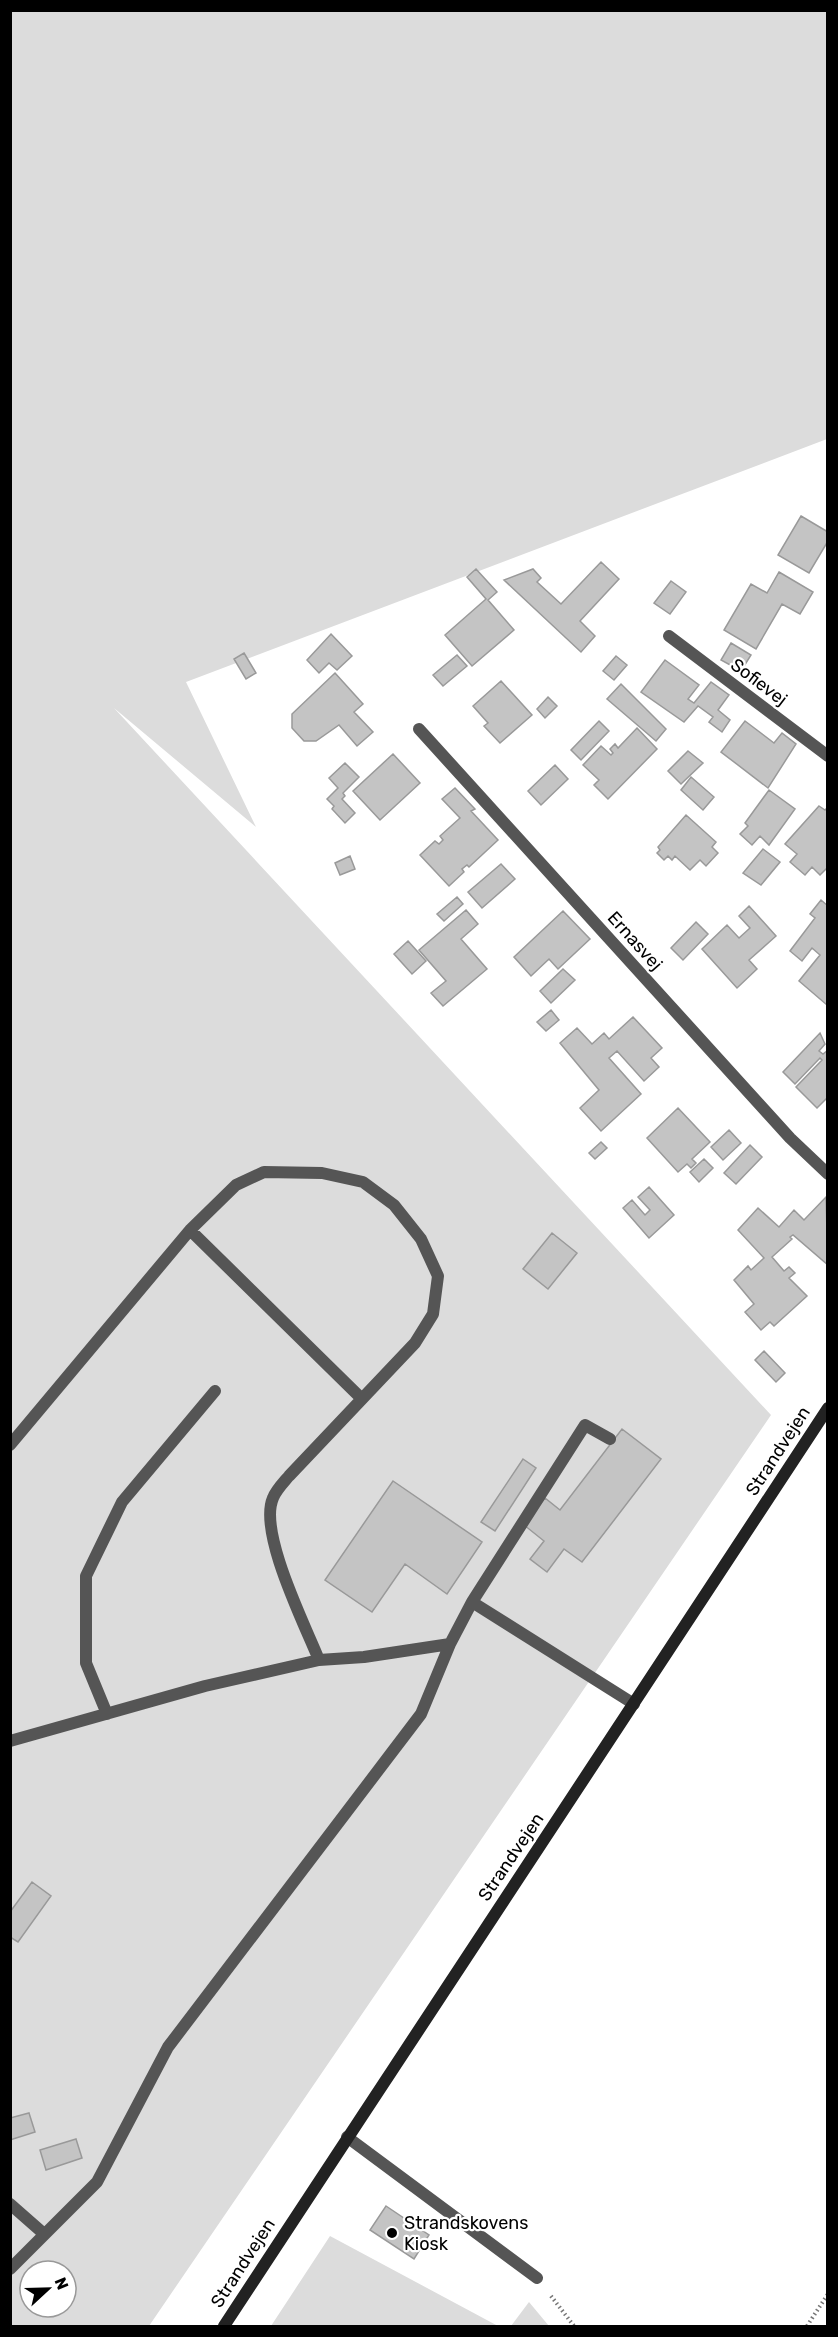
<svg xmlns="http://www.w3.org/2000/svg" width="838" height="2337" font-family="Rubik,sans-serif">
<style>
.green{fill:#dcdcdc;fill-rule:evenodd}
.building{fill:#c4c4c4;stroke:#999;stroke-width:1.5}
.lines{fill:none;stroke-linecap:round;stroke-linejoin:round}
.path{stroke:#777;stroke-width:4;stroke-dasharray:1.5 3;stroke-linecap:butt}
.service{stroke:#555;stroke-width:12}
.minor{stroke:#555;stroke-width:12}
.secondary{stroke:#222;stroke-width:12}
.poi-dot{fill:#000;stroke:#fff;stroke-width:2}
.labels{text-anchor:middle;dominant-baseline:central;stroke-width:4.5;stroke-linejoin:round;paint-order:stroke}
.street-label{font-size:18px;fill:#000;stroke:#fff}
.poi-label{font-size:18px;fill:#000;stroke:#fff;text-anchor:start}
</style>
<rect width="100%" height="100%" fill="#fff"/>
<path class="green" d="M11,11H827V439L186,682L256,827L114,708L771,1415L149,2326H11ZM30,2271H66V2307H30Z
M330,2236L498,2326H271Z
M529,2302L549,2326H511Z"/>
<path class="building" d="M801,516L828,532V541L809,573L778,555Z
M601,562L619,579L580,621L595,636L581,652L504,580L533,569L541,578L537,582L561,604Z
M476,569L497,592L488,600L514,630L472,666L445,635L486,599L467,577Z
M779,572L813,592L800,614L782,604L756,649L724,630L751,584L767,593Z
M671,581L686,592L670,614L654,603Z
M331,634L352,656L337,670L329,663L319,673L307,660Z
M731,643L751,655L741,671L721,660Z
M244,653L256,673L246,679L234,659Z
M457,655L467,666L443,686L433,675Z
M616,656L627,665L614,680L603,671Z
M665,660L699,685L688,699L694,703L711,682L729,695L718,710L730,720L722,732L709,722L713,717L698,706L684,722L641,692Z
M335,673L363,704L354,712L373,732L357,746L339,725L316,741H304L292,728V714Z
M501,681L532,715L500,743L484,726L488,723L473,706Z
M621,684L666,729L656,741L607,699Z
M548,697L557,706L545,718L537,709Z
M599,721L609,731L581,760L571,750Z
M745,721L774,743L782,733L796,744L768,788L721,752Z
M637,728L657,749L608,799L594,785L599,780L583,765L601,746L611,755L613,753L610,749L615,744L618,748Z
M688,751L703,763L681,784L668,771Z
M393,754L420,783L380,820L353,791Z
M345,763L359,777L343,793L345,796L342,799L355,813L345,823L332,809L334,806L327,799L338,788L329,778Z
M555,765L568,779L541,805L528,791Z
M691,777L714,797L703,810L681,790Z
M455,788L475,809L471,811L498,840L469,867L467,865L462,869L464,872L449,886L420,855L435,841L439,844L443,840L440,836L460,818L442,799Z
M769,790L795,809L769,845L760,836L752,845L740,834L748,826L745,823Z
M819,806L825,810L828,807V867L820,875L812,867L805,875L790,862L797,854L785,844Z
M686,815L716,842L712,847L718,853L706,866L700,860L690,870L675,856L672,860L668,856L664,860L657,853L660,850L658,847Z
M763,849L780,862L761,885L743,873Z
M350,856L355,869L340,875L335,863Z
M501,864L515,879L482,908L468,892Z
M457,897L463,904L444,921L437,914Z
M821,900L828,906L827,1005L799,981L820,955L812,948L802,961L790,951L815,918L810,914Z
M749,906L776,936L749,960L757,969L737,988L702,949L727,925L739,938L750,928L739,916Z
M466,910L478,924L461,939L487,969L443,1006L431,993L446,981L419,950Z
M563,911L590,939L558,969L549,959L531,976L514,957Z
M696,922L708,934L683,960L671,948Z
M408,941L426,961L412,974L394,954Z
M563,969L575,980L551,1003L540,991Z
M551,1010L559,1020L546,1031L537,1022Z
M633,1017L662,1048L651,1058L659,1067L644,1081L617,1051L609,1058L641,1094L601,1131L580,1108L599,1090L560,1043L577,1028L592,1044L604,1033L609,1039Z
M820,1033L825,1044L819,1051L823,1054L828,1050V1097L817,1108L796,1087L822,1060L820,1058L795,1084L783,1072Z
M678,1108L710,1142L692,1159L696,1163L691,1168L687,1164L678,1172L647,1138Z
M729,1130L741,1143L723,1160L711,1147Z
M601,1142L607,1148L595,1159L589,1153Z
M750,1145L762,1157L736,1184L724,1173Z
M704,1159L713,1168L699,1182L690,1172Z
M649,1187L674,1215L649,1238L623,1208L632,1200L645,1215L650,1210L638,1197Z
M826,1197L828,1265L793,1235L790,1237L792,1239L772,1257L784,1271L789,1267L795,1273L789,1278L807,1296L774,1326L770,1322L761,1330L745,1312L754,1304L734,1280L748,1266L751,1270L764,1258L738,1230L758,1208L779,1227L794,1210L804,1220Z
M552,1233L577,1253L548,1289L523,1269Z
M764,1351L785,1373L776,1382L755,1360Z
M622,1429L661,1459L582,1562L564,1549L547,1572L530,1559L544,1541L524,1525L545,1498L560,1510Z
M523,1459L536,1468L495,1531L481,1522Z
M393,1481L482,1542L447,1594L405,1564L372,1612L325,1580Z
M32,1882L51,1896L18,1942L10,1937V1912Z
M29,2113L35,2132L10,2140V2118Z
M76,2139L82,2158L46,2170L40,2150Z
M386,2206L429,2235L414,2259L370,2230Z"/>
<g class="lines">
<path class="path" d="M551,2296L574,2326
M807,2326L828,2294"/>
<path class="service" d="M190,1230L362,1399
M610,1439L585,1425L472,1602L634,1704
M10,1445L190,1230L236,1185L264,1172L322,1173L363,1182L394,1205L421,1239L438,1276L433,1314L415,1343L289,1476C284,1482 276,1490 273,1498C258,1532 305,1625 319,1660
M107,1714L86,1663V1576L122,1502L215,1391
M10,1741L205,1686L319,1660L364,1657L450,1644L472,1602
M347,2137L537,2278
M10,2204L43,2233
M10,2269L97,2182L168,2047L421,1714L450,1644"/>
<path class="minor" d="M669,636L828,756
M419,729L790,1138L828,1174"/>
<path class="secondary" d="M224,2326L828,1408"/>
</g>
<circle class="poi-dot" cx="392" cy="2233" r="6"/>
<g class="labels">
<g class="street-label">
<text transform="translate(759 682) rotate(37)">Sofievej</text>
<text transform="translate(635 941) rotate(48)">Ernasvej</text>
<text transform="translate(778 1451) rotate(-57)">Strandvejen</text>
<text transform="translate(511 1857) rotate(-56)">Strandvejen</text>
<text transform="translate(243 2263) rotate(-57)">Strandvejen</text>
</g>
<g class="poi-label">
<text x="404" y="2223">Strandskovens<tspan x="404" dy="21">Kiosk</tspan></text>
</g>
</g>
<rect width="838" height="2337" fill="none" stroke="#000000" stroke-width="24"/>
<g transform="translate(48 2289) rotate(68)"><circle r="28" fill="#ffffff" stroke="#999999" stroke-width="1.5"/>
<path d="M0-4.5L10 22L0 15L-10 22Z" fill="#000000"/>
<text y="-9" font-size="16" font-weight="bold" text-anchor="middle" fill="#000000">N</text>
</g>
</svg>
